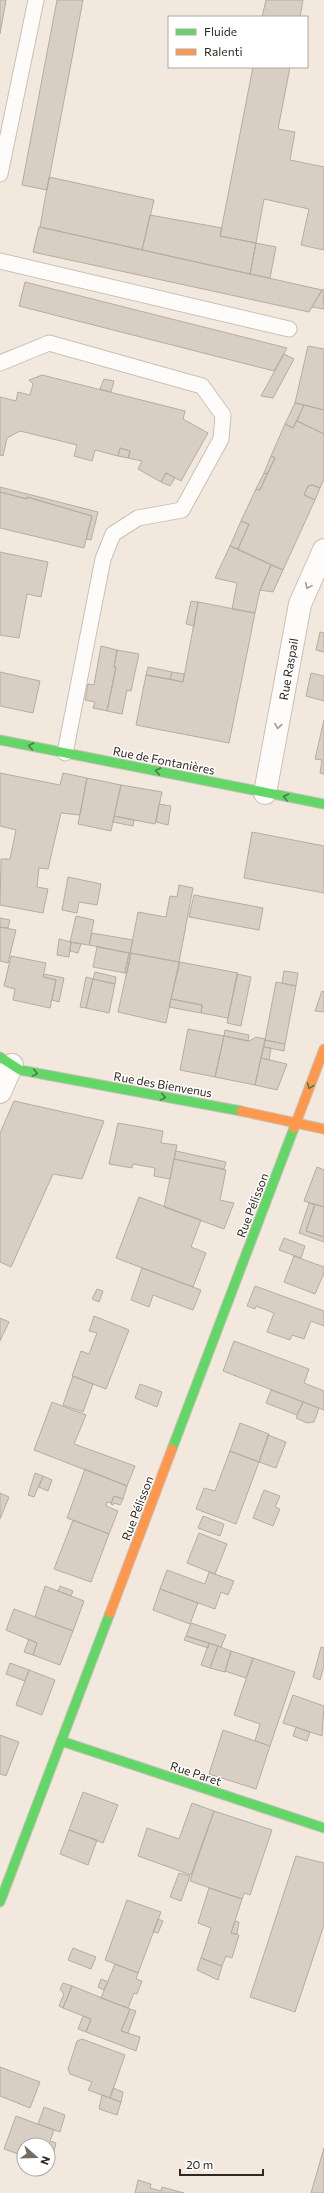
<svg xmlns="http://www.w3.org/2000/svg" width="324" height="2193" font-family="Commissioner,sans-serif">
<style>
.building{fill:#d8cec4;stroke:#b5aca3}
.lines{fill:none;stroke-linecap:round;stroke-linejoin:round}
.lane-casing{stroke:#cac0b6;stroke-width:17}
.street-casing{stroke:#cac0b6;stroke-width:24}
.fast-casing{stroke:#cac0b6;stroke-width:11}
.slow-casing{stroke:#cac0b6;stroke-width:11}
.lane{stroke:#fdfcfa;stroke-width:15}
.street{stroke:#fdfcfa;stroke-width:22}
.fast{stroke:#63d668;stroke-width:9}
.slow{stroke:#ff974d;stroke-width:9}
.oneway{stroke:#a19c97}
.oneway2{stroke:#4a7e43}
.labels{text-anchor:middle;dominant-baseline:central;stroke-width:3;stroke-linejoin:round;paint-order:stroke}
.street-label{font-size:12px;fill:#31271e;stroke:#fff}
</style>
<rect width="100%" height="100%" fill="#f3e8dd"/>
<path class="building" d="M0,0H6L0,34Z
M57,0H83L47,190L22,185Z
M266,0H303L300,17H262Z
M253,67H290L278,129L295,132L290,160L324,167V250L301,245L309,209L264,199L256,243L220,236Z
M49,177L154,200L142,250L40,227Z
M150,215L222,228L220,236L256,243L250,274L142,250Z
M39,227H40L322,290L309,312L33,252Z
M256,243L276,247L270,278L250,274Z
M25,282L287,348L274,371L19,306Z
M323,289L324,309L312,307L322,290Z
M308,346L324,349V410L295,403Z
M284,354L294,359L273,398L261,396Z
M42,375L185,411L183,419L208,433L181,481L166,473L161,482L138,469L142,461L128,458L130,451L120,448L118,456L95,450L92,461L74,456L77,445L20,431L7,438L3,456L0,455V397L16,401L18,392L30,395L33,384L29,380Z
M104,379L114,381L111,392L100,389Z
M295,403L304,405L293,428L285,424Z
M304,405L324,410V434L297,421Z
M297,421L324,434V479L320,488L312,485L308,486L304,495L315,500L283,570L238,549L249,524L241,521L256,489L260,490L275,458L271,456L285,424L293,428Z
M120,448L130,451L128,458L118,456Z
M271,456L275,458L267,474L264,473Z
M166,473L175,478L170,486L161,482Z
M264,473L267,474L260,490L256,489Z
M312,485L320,488L315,500L304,495L308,486Z
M0,487L98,512L91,540L86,539L92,516L27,497V499L0,492Z
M0,492L27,499V497L92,516L84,548L0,528Z
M241,521L249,524L238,549L230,546Z
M230,546L271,565L260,590L255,613L232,609L237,583L215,578Z
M0,552L48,562L41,597L27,594L19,638L0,635Z
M271,565L283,570L273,592L260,590Z
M191,601L198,602L194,626L186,624Z
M198,602L255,613L229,743L136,725L146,675L183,682Z
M320,632L324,633V652L316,650Z
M101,646L117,650L114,667H116L107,711L93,708L95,702L85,700L88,684L94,685Z
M117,650L139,654L131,691L127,690L122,714L107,711L116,667H114Z
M148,667L172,672L170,679L146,675Z
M0,672L40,681L33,713L0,706Z
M172,672L184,674L183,682L170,679Z
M311,673L324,676V701L306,696Z
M324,720V774L320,773L322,760L315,759Z
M0,773L60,785L63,773L87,778L80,815L61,813L48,869L39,868L37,887L48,889L43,913L0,905L1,859H10L16,830L0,826Z
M87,778L121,785L111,831L78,824Z
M121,785L162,792L155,824L114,816Z
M159,804L171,806L168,825L156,822Z
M114,816L134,820L133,826L113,822Z
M252,832L324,846V893L244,878Z
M68,877L101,884L97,905L79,902L77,913L62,910Z
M179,885L193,888L179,962L130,953L138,912L166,917L170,896L177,897Z
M194,895L263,908L259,930L189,917Z
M76,916L94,920L89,945L70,942Z
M0,918L10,920L8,928L0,927Z
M0,927L16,930L8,963L0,961Z
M92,933L133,940L130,953L89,945Z
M59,939L71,942L69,957L57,955Z
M71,942L81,944L78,953L70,951Z
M97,947L129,953L125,973L93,967Z
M129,953H131L127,973H125Z
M131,953L179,962L166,1023L118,1012Z
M11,956L46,963L43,977L56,980L50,1008L13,1000L15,989L4,986Z
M180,962L238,973L228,1018L201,1013L202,1005L171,999Z
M284,971L298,973L296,986L282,983Z
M95,972L116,977L115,984L93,979Z
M44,974L64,978L59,1002L52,1000L56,980L43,977Z
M237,974L251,977L241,1026L227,1023Z
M86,977L93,979L86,1008L80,1007Z
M93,979L115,984L109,1013L86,1008Z
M276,982L296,986L285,1044L265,1040Z
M322,991L324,992V1012L315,1011Z
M171,999L202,1005L201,1013L169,1007Z
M188,1029L224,1036L215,1077L180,1070Z
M225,1030L249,1035L248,1041L224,1036Z
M224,1036L249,1041L256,1037L265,1039L255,1085L215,1077Z
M265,1040L285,1044L284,1051L264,1047Z
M264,1047L271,1048L269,1060L261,1058Z
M261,1058L287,1064L277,1090L255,1085Z
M14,1101L104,1121L82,1179L53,1174L11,1267L0,1262V1133Z
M118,1123L163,1131L161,1143L177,1145L170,1179L154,1176L155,1168L133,1164L132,1168L109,1164Z
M176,1151L226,1162L224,1169L174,1159Z
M174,1159L226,1170L220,1200L234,1203L224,1229L164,1207Z
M317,1167L324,1170V1207L304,1201Z
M139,1197L201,1220L191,1247L206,1253L193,1287L116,1258Z
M309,1203L315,1205L306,1231L324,1237V1242L299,1233Z
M315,1204L324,1207V1237L306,1231Z
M284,1238L305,1246L301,1258L279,1250Z
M294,1256L324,1267V1273L315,1294L284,1282Z
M142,1268L201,1290L193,1310L153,1295L149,1307L131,1300Z
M255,1286L324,1311V1326L311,1321L304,1339L292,1335L290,1340L267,1332L274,1313L256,1306L255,1309L247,1306Z
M97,1289L103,1291L99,1302L92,1299Z
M94,1316L129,1330L106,1389L72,1376L81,1351L89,1354L97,1333L89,1331Z
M0,1318L9,1322L0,1341Z
M234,1341L309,1369L304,1383L324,1391V1410L223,1371Z
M73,1376L93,1384L83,1412L63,1405Z
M140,1384L162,1392L157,1407L135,1398Z
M271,1390L303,1402L297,1415L266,1403Z
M52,1402L86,1415L74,1444L135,1466L127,1486L34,1450Z
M303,1402L319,1408L314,1422L307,1423L296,1418Z
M240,1423L269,1434L259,1462L230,1451Z
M268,1435L286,1442L276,1468L259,1462Z
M230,1451L259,1462L236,1524L196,1509L204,1488L215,1491Z
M85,1469L127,1486L123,1499L114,1496L111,1503L107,1502L106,1506L118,1511L109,1534L67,1518Z
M35,1473L43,1476L34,1497L28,1495Z
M43,1476L52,1480L48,1491L39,1487Z
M264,1490L280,1496L275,1507L280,1509L273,1526L253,1518Z
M0,1493L9,1497L0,1519Z
M114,1496L123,1499L120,1505L114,1503L113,1505L111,1504Z
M203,1516L224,1524L220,1536L198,1528Z
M73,1520L109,1534L91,1582L54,1569Z
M199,1533L227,1544L215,1574L187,1563Z
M167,1570L205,1584L209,1572L234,1581L228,1595L221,1592L215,1609L160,1589Z
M45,1586L84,1601L73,1631L35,1617Z
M60,1586L73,1591L71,1596L58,1591Z
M160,1589L198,1603L190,1624L153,1610Z
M14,1609L73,1631L60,1665L33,1655L37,1643L6,1630Z
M191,1623L226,1635L221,1647L186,1636Z
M186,1636L209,1643L208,1648L184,1640Z
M29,1639L37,1643L33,1655L24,1652Z
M209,1643L218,1646L210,1668L201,1665Z
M218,1646L231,1651L225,1672L210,1668Z
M321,1647L324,1648V1665L320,1680L313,1677Z
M231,1651L253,1658L246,1678L225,1671Z
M253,1658L295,1672L270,1746L255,1741L260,1724L234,1715Z
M10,1663L29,1670L25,1681L6,1674Z
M29,1670L55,1680L42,1715L16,1705Z
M293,1695L324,1706L322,1736L283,1723Z
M296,1727L310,1732L307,1741L293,1736Z
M223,1730L270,1746L256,1789L209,1774Z
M0,1735L19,1742L6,1776L0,1774Z
M83,1792L118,1805L103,1843L69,1830Z
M192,1803L214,1811L191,1875L138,1856L147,1828L179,1839Z
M214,1811L272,1830L250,1895L244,1893L242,1899L190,1881Z
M69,1830L97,1840L88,1865L60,1854Z
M296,1856L324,1863V1925L295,2012L250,1997Z
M179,1873L190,1876L181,1901L170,1897Z
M209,1888L242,1899L231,1933L239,1935L232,1958L226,1956L222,1966L201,1958L211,1928L198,1923Z
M127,1900L161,1912L138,1973L105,1960Z
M158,1919L163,1921L158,1933L153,1932Z
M235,1921L239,1922L237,1934L231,1933Z
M73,1948L96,1957L91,1969L68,1960Z
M201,1958L222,1966L218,1980L197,1970Z
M115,1964L138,1973L136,1979L142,1981L137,1994L134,1993L128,2008L101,1998Z
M101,1979L108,1982L104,1990L98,1987Z
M63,1983L72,1986L63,2008L59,2006L64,1994L60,1989Z
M72,1986L130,2009L121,2031L140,2037L136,2051L86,2032L91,2019L63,2008Z
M130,2009L136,2011L128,2033L121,2031Z
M83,2016L91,2019L86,2032L78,2029Z
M82,2039L125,2055L110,2098L88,2090L92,2082L70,2074L68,2069L77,2041Z
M0,2067L40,2082L30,2108L0,2096Z
M113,2088L123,2092L121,2102L110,2098Z
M102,2095L121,2102L117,2115L99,2109Z
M44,2107L65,2115L60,2132L38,2124Z
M16,2116L54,2130L50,2141L56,2143L52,2159L48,2158V2145H24V2156L4,2149Z
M324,2148V2193H311Z
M138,2180L151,2184L150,2188L161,2191L162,2187L184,2193H135Z"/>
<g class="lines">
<defs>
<path id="lane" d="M0,174L36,0
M0,261L289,329
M0,363L49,343L202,386L223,415L221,439L182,510L138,518L113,534L103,559L65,753"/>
<path id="street" d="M265,793L300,604L324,550
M0,1092L12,1065"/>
<path id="fast" d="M0,740L324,804
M0,1057L20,1070L241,1111
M172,1449L294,1128
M61,1741L324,1828
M0,1902L110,1613"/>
<path id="slow" d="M241,1111L324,1129
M294,1128L324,1049
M110,1613L172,1449"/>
</defs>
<use href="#lane" class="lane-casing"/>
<use href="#street" class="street-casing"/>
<use href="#fast" class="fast-casing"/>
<use href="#slow" class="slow-casing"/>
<use href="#lane" class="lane"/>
<use href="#street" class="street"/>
<use href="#fast" class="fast"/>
<use href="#slow" class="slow"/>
</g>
<defs><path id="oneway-chevron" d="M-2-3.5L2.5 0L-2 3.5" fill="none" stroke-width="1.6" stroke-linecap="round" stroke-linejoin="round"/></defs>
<g class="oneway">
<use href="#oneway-chevron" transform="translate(308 586) rotate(114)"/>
<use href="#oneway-chevron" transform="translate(278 726) rotate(100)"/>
</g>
<g class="oneway2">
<use href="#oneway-chevron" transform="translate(31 746) rotate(-169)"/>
<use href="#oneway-chevron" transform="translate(158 771) rotate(-169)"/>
<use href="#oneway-chevron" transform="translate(286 797) rotate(-167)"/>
<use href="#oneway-chevron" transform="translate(35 1073) rotate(10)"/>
<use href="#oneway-chevron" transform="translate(310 1086) rotate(111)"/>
<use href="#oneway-chevron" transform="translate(163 1097) rotate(10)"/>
</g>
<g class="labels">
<g class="street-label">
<text transform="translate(288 669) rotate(-80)">Rue Raspail</text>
<text transform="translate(164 760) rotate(11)">Rue de Fontanières</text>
<text transform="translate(163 1084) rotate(10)">Rue des Bienvenus</text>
<text transform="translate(252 1205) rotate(-69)">Rue Pélisson</text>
<text transform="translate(137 1508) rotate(-69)">Rue Pélisson</text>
<text transform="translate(196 1773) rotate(18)">Rue Paret</text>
</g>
</g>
<rect x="168" y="16" width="140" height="52" fill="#ffffff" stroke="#ada9a5"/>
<rect x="176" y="29" width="20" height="6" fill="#63d668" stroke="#ada9a5"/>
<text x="204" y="36" font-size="12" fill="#31271e">Fluide</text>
<rect x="176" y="49" width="20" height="6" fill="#ff974d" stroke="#ada9a5"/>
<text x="204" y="56" font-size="12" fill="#31271e">Ralenti</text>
<g transform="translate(36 2157) rotate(110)"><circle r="19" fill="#ffffff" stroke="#ada9a5"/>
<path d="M0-3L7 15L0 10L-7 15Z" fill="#756b61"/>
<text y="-6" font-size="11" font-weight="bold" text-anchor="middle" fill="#31271e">N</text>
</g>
<path d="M180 2169v6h83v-6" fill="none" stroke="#31271e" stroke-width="2"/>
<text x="186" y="2169" font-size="12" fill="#31271e" stroke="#ffffff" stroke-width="3" paint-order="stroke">20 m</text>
</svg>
